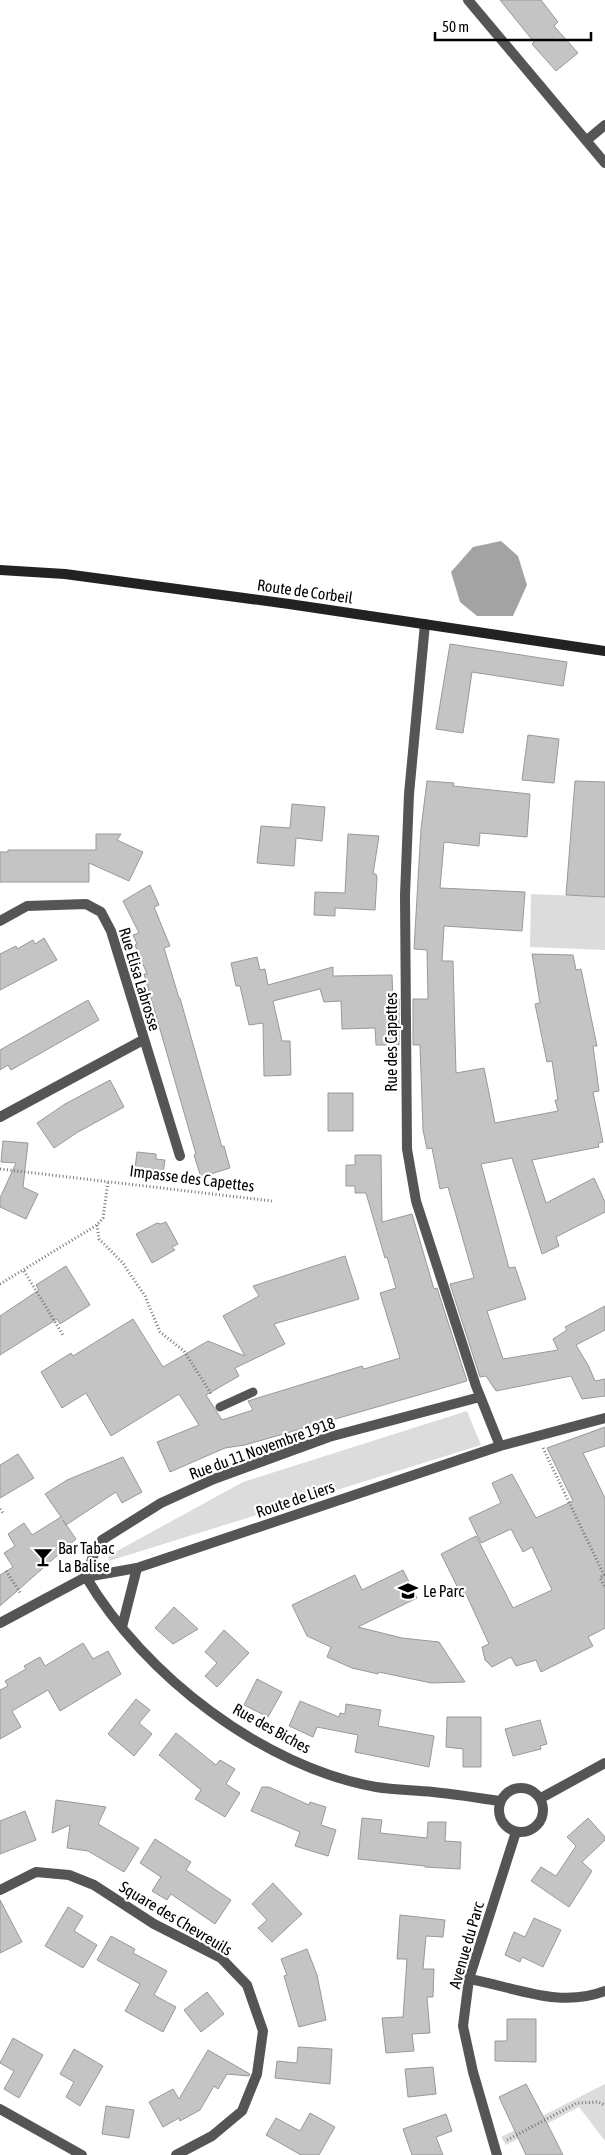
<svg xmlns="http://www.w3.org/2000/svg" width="605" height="2155" font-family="'Asap Condensed',sans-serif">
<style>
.green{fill:#dcdcdc}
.water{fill:#a3a3a3}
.building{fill:#c4c4c4;stroke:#999}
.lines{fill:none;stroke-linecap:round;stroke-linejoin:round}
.path{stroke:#777;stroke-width:3;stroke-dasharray:1 2.5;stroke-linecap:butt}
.lane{stroke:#555;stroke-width:9}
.street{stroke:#555;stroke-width:10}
.secondary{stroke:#222;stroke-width:10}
.labels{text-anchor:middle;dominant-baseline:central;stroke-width:4.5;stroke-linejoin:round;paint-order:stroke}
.street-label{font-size:16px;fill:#000;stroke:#fff}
.poi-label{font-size:16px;fill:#000;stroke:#fff;text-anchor:start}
</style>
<rect width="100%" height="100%" fill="#fff"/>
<path class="green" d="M531,894L605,897V950L530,947Z
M467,1411L481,1445L109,1561L108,1556L243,1482Z
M605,2084V2141L579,2107L506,2145L501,2137Z"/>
<path class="water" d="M501,541L518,556L527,585L513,616H477L460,602L451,572L473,547Z"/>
<path class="building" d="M500,0H541L558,22L554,26L578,53L556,71L532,44L534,42Z
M450,644L567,662L563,686L472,672L463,733L436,729Z
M528,735L559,739L554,783L522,780Z
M427,781L454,783L453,786L530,794L527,837L480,833L479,846L444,842L440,888L525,892L522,931L444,926L442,961H453L456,1073L484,1068L495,1123L558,1111L555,1100H558L552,1061L547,1062L535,1004L540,1003L532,954L573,955L576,970L581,969L597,1046H593L599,1091L593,1092L603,1142L598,1143L599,1147L532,1160L546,1203L594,1178L605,1202V1212L556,1237L559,1246L542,1254L512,1158L481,1164L509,1268L515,1267L526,1299L487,1311L503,1359L558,1350L553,1339L567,1330L565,1327L605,1306V1330L576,1345L589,1367L595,1381L605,1379V1396L582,1399L571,1376L496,1391L486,1376L480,1377L450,1284L474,1278L448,1187L440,1189L432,1148L427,1149L423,1130L420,1045H413V999H428L427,950L414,949L421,829Z
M575,781L605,782V897L566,895Z
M292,804L325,807L322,841L296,838L294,866L257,863L261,826L290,828Z
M96,834H121L117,840L143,852L129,881L89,863V882H0V852H8V850H96Z
M348,834L379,836L373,874H376L377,878L375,910L335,908V916L314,915L315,892L345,893Z
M150,885L159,905L154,907L170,946L164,948L179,998H180L222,1147L224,1146L230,1168L201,1177L194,1155L196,1154L144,974H147L135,945L137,944L133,935L139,933L123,901Z
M44,938L57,960L0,990V954L16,946L17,949L33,940L35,944Z
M257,957L260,970L265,969L268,985L333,967V976L392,975L393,999H399V1045H376L375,1028L342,1029L341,1001L324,1002L320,989L273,1001L282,1041H290L291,1075L264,1076L263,1023L249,1025L240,986H236L231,963Z
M88,1000L99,1020L11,1070L8,1065L0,1070V1050Z
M110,1080L124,1107L78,1132L54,1148L37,1123L65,1104Z
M328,1093H353V1131H328Z
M3,1141L28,1143L23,1187L38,1194L26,1219L0,1207V1198L16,1163L1,1162Z
M137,1152L156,1154V1159L165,1160L162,1180L134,1177Z
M355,1155H381L382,1222L412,1214L434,1289L437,1288L467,1381L245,1445L225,1448L170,1472L157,1442L199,1425L179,1394L111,1436L86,1393L62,1408L41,1372L71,1353L73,1356L133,1319L163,1367L208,1341L245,1356L223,1316L259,1296L253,1286L345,1256L359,1299L274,1324L285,1344L235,1368L239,1376L206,1395L222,1420L253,1410L248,1401L362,1366L364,1369L400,1358L380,1293L396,1288L387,1257L385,1258L366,1193H355V1186H346V1165H355Z
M166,1222L178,1244L172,1247L175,1250L152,1263L136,1234L157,1223L161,1224Z
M66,1266L90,1305L60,1324L57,1319L0,1355V1316L39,1290L36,1285Z
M605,1427V1446L583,1453L605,1498V1628L588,1637L593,1646L541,1672L536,1660L516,1666L511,1657L492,1667L485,1660L482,1647L489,1644L466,1594L462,1596L441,1554L476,1536L513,1608L552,1590L532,1547L523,1552L511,1529L481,1543L469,1518L501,1503L492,1483L512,1474L536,1518L573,1501L547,1448Z
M18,1454L34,1478L0,1498V1465Z
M123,1457L142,1492L122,1503L116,1492L66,1525L63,1520L76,1539L0,1606V1575L13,1567L4,1553L15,1546L8,1534L24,1523L32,1535L61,1517L45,1494L67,1480Z
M403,1570L417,1598L358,1627L402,1638L439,1642L465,1682L431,1683L379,1672L378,1674L352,1668L327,1657L331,1647L307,1636L292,1605L355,1575L362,1590Z
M174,1607L198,1629L173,1644L155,1628Z
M224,1630L249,1653L217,1687L205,1676L217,1663L205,1652Z
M83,1643L93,1659L108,1651L121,1674L60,1711L48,1690L12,1711L21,1727L0,1739V1690L8,1686L5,1681L26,1669L24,1666L40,1657L45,1666Z
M257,1679L282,1692L268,1717L244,1705Z
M136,1699L150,1710L139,1723L152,1734L134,1756L108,1734Z
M300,1701L339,1717L340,1713L345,1714L346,1704L381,1710L378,1726L434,1736L429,1767L355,1752L358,1735L317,1727L313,1737L289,1726Z
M447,1717H481V1767H463V1749L446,1747Z
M540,1720L547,1744L540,1746L541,1749L513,1756L505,1729Z
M176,1733L216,1765L220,1760L235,1769L226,1784L240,1793L225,1817L195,1799L201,1790L159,1755Z
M262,1787H269L309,1805L310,1802L326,1807L321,1825L336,1830L328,1856L295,1846L300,1832L251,1811Z
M56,1800L106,1807L98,1824L139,1848L124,1872L88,1851L67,1848L70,1825L52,1833Z
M25,1811L36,1840L0,1854V1821Z
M362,1818L382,1820L380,1833L427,1838L428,1822H446L445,1841L461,1842L460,1869L425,1867V1866L358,1859Z
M588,1818L605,1837V1840L582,1862L592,1871L569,1907L531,1881L541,1867L556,1876L576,1846L567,1837Z
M155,1839L191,1862L186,1870L231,1900L215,1924L171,1894L167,1900L152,1891L161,1877L140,1863Z
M273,1883L302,1914L272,1942L258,1928L267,1920L252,1904Z
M0,1900L22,1942L0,1953Z
M68,1907L83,1916L74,1931L97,1945L83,1968L45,1946Z
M400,1915L445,1920L443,1937L426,1936L423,1969H434L433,1997H427L430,2033L412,2034L414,2051L386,2053L382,2018L403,2017L407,1959H397Z
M534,1918L561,1930L543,1967L522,1957L520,1962L505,1955L514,1932L525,1937Z
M111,1936L135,1949L133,1953L167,1971L154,1995L176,2007L163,2032L125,2011L140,1984L97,1960Z
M307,1949L317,1975L326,2020L299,2027L284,1976L287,1975L281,1959Z
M207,1992L224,2014L201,2032L184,2010Z
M507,2019H536V2062L495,2061V2041H507Z
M13,2038L43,2055L19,2098L4,2089L14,2071L0,2063Z
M298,2047L332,2049L330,2084L275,2078L277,2061L297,2063Z
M74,2049L103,2066L80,2106L66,2097L74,2082L60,2074Z
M208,2050L250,2074L249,2076L227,2074L218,2089L214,2086L200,2110L180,2121L179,2118L163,2127L149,2102L173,2089L179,2099Z
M433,2067L436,2094L408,2097L405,2069Z
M526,2084L551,2131L563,2155H526L499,2097Z
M106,2106L134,2110L129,2138L102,2134Z
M310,2113L335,2127L319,2155H301L266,2135L276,2118L300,2131Z
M446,2114L452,2131L436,2137L443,2155H412L403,2129Z"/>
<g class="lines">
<path class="path" d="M0,1169L272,1201
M97,1225L99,1239L122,1262L145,1296L160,1332L184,1351L212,1395
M24,1271L63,1335
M0,1284L97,1225L103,1218L108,1181
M543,1448L604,1575L600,1578L605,1588
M0,1509L3,1513
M6,1571L21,1594
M507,2140L577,2103L598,2102L605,2105"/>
<path class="lane" d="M220,1407L253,1392"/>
<path class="street" d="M468,0L605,163
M587,140L605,125
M425,624L409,794L405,895L407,1149L416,1201L476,1386L500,1446
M0,921L27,906L86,904L101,912L111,931L180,1156
M0,1117L143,1040
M86,1577C144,1675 263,1767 376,1787C395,1790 414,1790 433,1792C455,1794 478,1798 500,1801
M86,1577L93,1556L102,1540L161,1503L214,1479L329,1437L480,1397
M0,1623L86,1577L137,1568L500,1446L605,1418
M122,1627L137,1568
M499 1810a22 22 0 1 1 44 0a22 22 0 1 1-44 0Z
M541,1798L605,1763
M0,1890L36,1872L69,1875L94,1885L154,1924L221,1958L247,1985L263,2031L257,2074L242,2111L212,2136L176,2155
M469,1979C515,1987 559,2009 605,1991
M0,2109L82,2155
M497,2155L473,2072L463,2026L469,1979L516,1832"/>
<path class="secondary" d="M0,570L65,574L289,604L605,651"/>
</g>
<defs>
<symbol id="bar-bare" viewBox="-9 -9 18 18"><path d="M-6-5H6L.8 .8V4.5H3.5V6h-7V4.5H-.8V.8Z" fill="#000" stroke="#fff" stroke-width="2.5" paint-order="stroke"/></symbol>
<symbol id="school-bare" viewBox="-9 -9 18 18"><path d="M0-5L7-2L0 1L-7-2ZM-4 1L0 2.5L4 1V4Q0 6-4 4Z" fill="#000" stroke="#fff" stroke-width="2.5" paint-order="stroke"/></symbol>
</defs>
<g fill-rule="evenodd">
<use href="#bar-bare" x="29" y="1543" width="28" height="28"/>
<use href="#school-bare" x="394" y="1577" width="28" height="28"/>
</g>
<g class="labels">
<g class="street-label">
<text transform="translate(305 591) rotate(8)">Route de Corbeil</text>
<text transform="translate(140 979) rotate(73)">Rue Elisa Labrosse</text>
<text transform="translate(391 1042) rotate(-90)">Rue des Capettes</text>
<text transform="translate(192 1178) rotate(7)">Impasse des Capettes</text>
<text transform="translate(262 1448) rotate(-20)">Rue du 11 Novembre 1918</text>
<text transform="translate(295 1499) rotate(-19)">Route de Liers</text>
<text transform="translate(272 1728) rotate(29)">Rue des Biches</text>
<text transform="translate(176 1918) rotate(31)">Square des Chevreuils</text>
<text transform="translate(466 1945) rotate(-74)">Avenue du Parc</text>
</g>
<g class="poi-label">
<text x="58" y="1548">Bar Tabac<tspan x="58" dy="18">La Balise</tspan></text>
<text x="423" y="1591">Le Parc</text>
</g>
</g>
<path d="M435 32v8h156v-8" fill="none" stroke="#000000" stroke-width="2.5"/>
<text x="442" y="32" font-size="15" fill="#000000" stroke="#ffffff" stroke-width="4" paint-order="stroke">50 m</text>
</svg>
